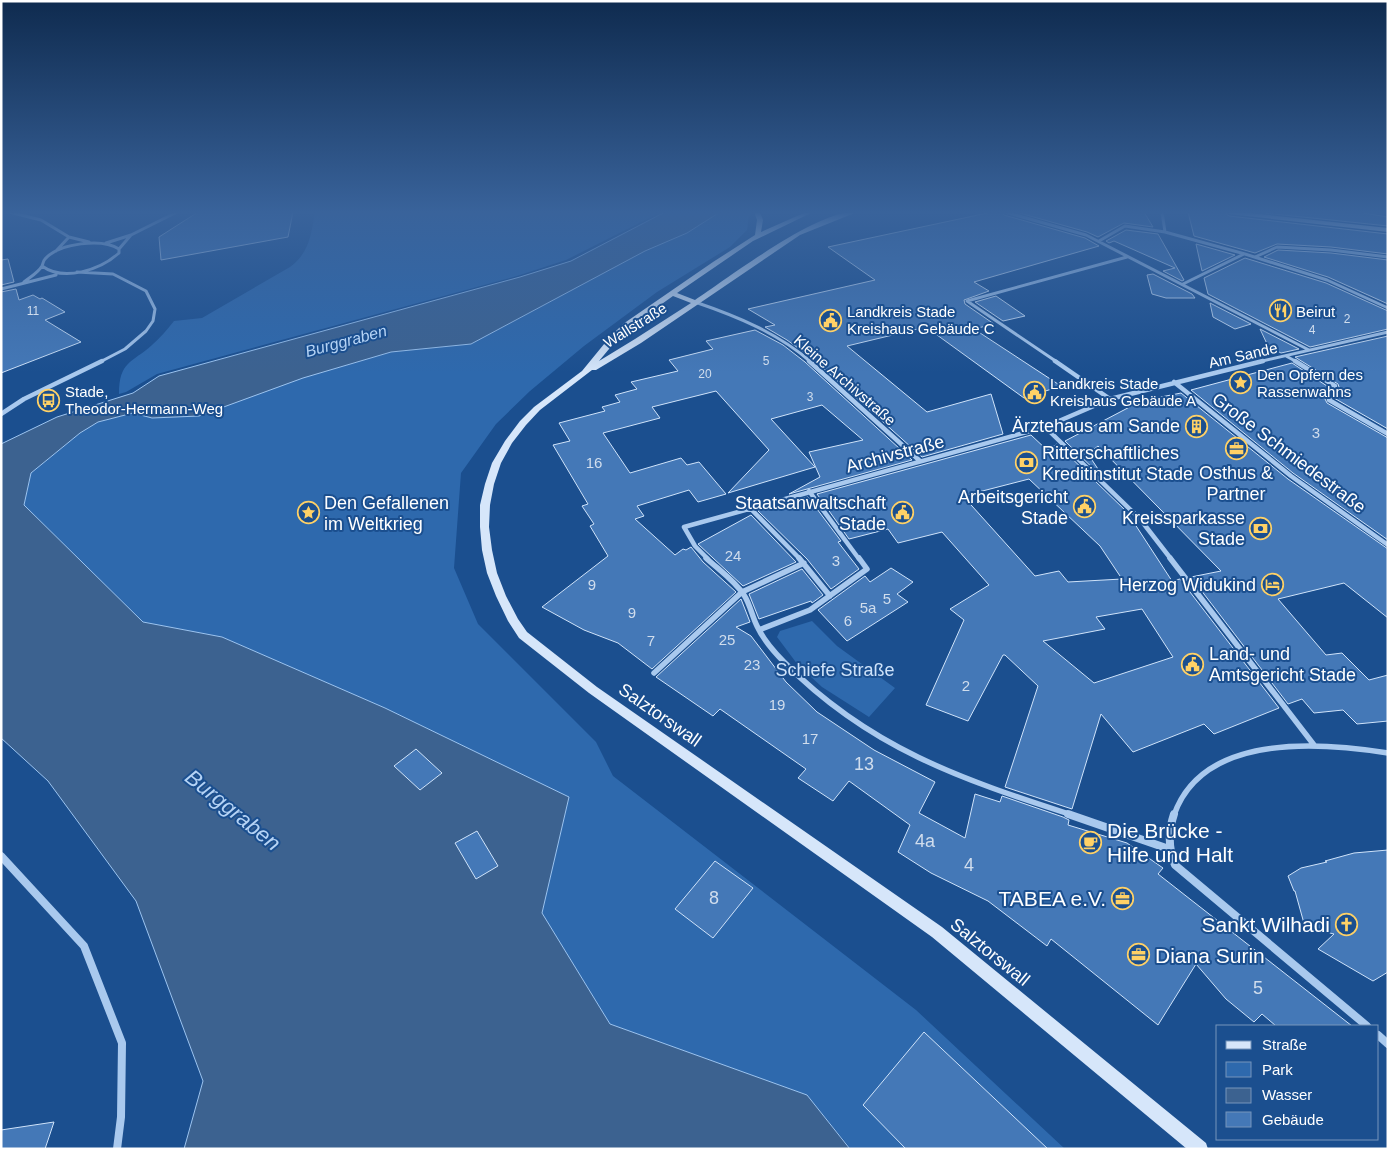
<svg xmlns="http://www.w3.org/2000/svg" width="1389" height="1150" font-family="Arial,sans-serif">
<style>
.green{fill:#2e69ad}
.water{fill:#3c6290;stroke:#9cc4f0}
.building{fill:#4478b7;stroke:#cfe3fa;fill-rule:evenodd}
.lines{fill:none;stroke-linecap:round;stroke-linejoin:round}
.street-far3{stroke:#a9c9ee;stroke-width:3}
.street-far2{stroke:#a9c9ee;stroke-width:4.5}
.street-far1{stroke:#a9c9ee;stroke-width:5.5}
.street{stroke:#a9c9ee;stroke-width:8}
.secondary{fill:#d6e6fa;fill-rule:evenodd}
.labels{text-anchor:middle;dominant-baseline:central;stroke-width:4;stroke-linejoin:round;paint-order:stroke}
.far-number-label{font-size:12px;fill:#d0dded}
.far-poi-label{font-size:15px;fill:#fff;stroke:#1b4f8f;text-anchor:start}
.far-street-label{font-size:15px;fill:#fff;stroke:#1b4f8f}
.number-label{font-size:15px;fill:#d0dded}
.far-water-label{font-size:16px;font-style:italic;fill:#b5d3f5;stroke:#1b4f8f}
.poi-label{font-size:18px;fill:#fff;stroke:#1b4f8f;text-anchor:end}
.street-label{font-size:18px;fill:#fff;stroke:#1b4f8f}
.park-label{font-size:18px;fill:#cfe3fa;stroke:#1b4f8f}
.near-number-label{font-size:18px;fill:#d0dded}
.near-poi-label{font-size:21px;fill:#fff;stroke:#1b4f8f;text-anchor:start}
.near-water-label{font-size:22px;font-style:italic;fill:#b5d3f5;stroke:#1b4f8f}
</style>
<rect width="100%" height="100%" fill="#1b4f8f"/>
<path class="green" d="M315,212H661L566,260L517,276L157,374L126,392L119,394C119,361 132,363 152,345C160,338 167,330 174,321L202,318L290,267C310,252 311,234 315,212Z
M720,212H756L749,216L747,230L730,247L657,292L584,346L530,391L496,424L461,473L454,568L478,624L596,742L613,776L916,1010L1065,1149H851L807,1095L610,1024L542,913L569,797L385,708L222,637L143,622L24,505L31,473L80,433L98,422L134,413L152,418L303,378L391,352L471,344L645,251L687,233Z
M812,621L837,646L895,688L869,717L822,687L798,665L777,637L780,631Z"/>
<path class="water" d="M665,212H720L687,233L645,251L471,344L391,352L303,378L199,416L152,418L133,413L98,422L80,433L31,473L24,505L143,622L222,637L385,708L569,797L542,913L610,1024L807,1095L850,1149H184L203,1081L136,901L48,781L1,738V444L57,417L133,393L159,376L520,277L571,261Z"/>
<path class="building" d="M198,212H293L288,237L161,260L159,237Z
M992,212H1002L1004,215L1085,238L1099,246L974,282L989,291L964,300L965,304L994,324L974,329L1061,386L1024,398L926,327L847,346L927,412L991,394L1003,434L922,457L812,358L787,340L765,327L775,325L748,309L875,280L828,247Z
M1016,212H1144L1153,227L1124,223L1098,237L1087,232Z
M1188,212H1224L1229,216L1388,234V254L1331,247L1277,244L1255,253L1194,236Z
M1255,212H1357L1388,217V226Z
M1126,230L1158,234L1184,280L1182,281L1163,271L1175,268L1114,241L1109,243L1106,241Z
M1196,244L1235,255L1202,271Z
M1278,250L1331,253L1388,260V304L1328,277L1264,257Z
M1245,258L1326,283L1388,311V329L1310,347L1208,294L1204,278Z
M8,259L14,282L1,285V260Z
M1153,274L1192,294L1195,298H1166L1152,294L1147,275Z
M16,289L19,300L33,295L40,299L42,298L65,312L45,320L81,342L1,373V292Z
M996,296L1025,316L1003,321L975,302Z
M1210,303L1251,324L1235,329L1213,317Z
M1260,329L1299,349L1281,353L1268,346Z
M755,330L783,345L805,362L912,460L789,494L820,477L809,452L863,440L822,405L771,419L815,467L728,493L769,450L716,391L652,407L660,418L603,433L630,473L681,458L687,465L699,462L726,494L698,502L689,490L637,506L644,516L635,519L675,555L683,549L686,550L691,547L703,562L736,592L652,669L618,643L584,630L542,607L608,556L590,526L594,524L582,506L588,504L553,445L570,441L559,423L605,411L602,407L620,402L615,395L637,389L631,382L678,371L669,360L713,349L706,341Z
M1388,336V429L1334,398L1339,387L1338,384L1295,357Z
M1292,363L1330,388L1325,399L1327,403L1388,438V540L1293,473L1191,390Z
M1181,393L1288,479L1388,549V618L1344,583L1278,599L1326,655L1342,653L1369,680L1388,675V721L1357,724L1343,710L1314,713L1302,699L1288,704L1191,577L1221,571L1098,446L1088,454L1106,481L1065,441L1141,401Z
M1031,435L1047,450L1057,444L1127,512L1172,581L1180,579L1279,708L1214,734L1204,724L1133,752L1101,714L1072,809L1005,787L1038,686L1005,655H1003L968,721L926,705L964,620L950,609L989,585L942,532L898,543L888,529L849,539L817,494ZM1029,479L1100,546L1122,579L1068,582L1059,571L1035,576L963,496ZM1142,609L1173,657L1094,683L1043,641L1105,629L1096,617Z
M808,497L841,541L838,542L859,569L831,589L807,559L758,511Z
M751,515L796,562L743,586L698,544Z
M891,568L913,582L897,594L908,602L847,641L818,610L865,576L870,582Z
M802,569L823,595L812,603L811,601L759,619L749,594Z
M741,599L750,622L736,627L751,636L786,682L817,712L874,750L935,782L919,813L965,838L975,794L1000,802L1002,796L1063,817L1069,820L1068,825L1127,843L1163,868L1158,874L1352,1026H1276L1262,1014L1254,1022L1226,999L1196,964L1158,1025L1051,939L1047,946L988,901L931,873L898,852L910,825L849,781L833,801L798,778L806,769L720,709L713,716L656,677Z
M416,749L442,773L420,790L394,766Z
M477,831L498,866L476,879L455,843Z
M1388,850V972L1373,981L1318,949L1334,934L1305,927L1295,891H1294L1288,876L1301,868L1327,862L1325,861L1354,853Z
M715,861L753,888L713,938L675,909Z
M924,1032L1048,1149H906L863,1105Z
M54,1122L45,1149H1V1130Z"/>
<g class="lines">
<path class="street-far3" d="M9,212L41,220L69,237L89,242
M1005,212L1086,235L1309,350
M1162,212L1165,232
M1099,241L1125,226L1165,232L1245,254L1327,280L1388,308
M106,243L131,235L177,212
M56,251L69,237
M1255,257L1277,247L1331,250L1388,257
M42,266C64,282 100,270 119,253V249L131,235
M77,272L113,274L146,291L155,309L153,321L146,331L125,349L100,362
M24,282C30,277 38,273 42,266C43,264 43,261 45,259C59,243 102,238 119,249
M1183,284L1244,254
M1,289L56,275
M695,302C736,316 778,333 811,362
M1286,356L1297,362
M1057,362L967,301L1127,257
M1258,362L1388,332"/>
<path class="street-far2" d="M809,361L920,461
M1055,361L1110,399L1263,361
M1295,361L1335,386L1329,400L1388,434
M1174,382L1291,476L1388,545
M1,414L24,399L102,361
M1045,427L1140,519L1171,559
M809,491L859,559
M750,508L800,559
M708,559L695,546L684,527L1045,427L1110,399"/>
<path class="street-far1" d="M706,558C719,570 734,580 744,595C750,604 752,616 757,626C763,639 774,652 784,662C869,748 961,779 1072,815
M799,558L830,596
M1170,558L1314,745
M759,630L810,610L867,569L859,558
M654,673L742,592L804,563
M1174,815C1203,733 1319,742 1388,753"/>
<path class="street" d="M1068,814L1169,849
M1174,814C1168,832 1168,848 1175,865L1367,1026
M1,856L84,946L122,1043L121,1117L117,1149
M1378,1035L1388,1044"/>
<path class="secondary" d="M754,212H760L763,220L761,232L806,212H813L753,241L677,293L695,300C728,278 820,208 857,212L800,235L641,343L596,370H592L540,410L526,425L512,443L501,463L494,484L490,505L489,527L492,550L497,573L506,596L518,619L527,632L597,687L942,927L1206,1143L1208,1149H1187L932,937L589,693L519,638L508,621L496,596L487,573L482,550L480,527V505L485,484L492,463L505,441L520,421L534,407L582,371L609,338L623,324L713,262L755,235L757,220ZM673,296L691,303L635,339L599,361L624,331Z
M1226,212H1241L1388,228V232L1229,214Z"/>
</g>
<linearGradient id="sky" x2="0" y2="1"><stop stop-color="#0f2b4f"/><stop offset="0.57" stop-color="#39639b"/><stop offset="1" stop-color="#39639b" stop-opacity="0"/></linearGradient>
<rect width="1389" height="373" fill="url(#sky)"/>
<defs>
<symbol id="restaurant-ring" viewBox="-11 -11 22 22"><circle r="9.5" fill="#1b4f8f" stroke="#ffd166" stroke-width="1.5"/><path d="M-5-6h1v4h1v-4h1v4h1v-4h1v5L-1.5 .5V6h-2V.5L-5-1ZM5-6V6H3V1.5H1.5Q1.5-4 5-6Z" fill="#ffd166"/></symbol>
<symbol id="civic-ring" viewBox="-11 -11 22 22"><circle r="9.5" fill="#1b4f8f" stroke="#ffd166" stroke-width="1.5"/><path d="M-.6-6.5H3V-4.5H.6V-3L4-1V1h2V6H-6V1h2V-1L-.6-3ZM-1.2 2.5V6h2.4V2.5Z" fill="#ffd166"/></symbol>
<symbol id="sight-ring" viewBox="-11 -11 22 22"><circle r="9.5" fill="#1b4f8f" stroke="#ffd166" stroke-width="1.5"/><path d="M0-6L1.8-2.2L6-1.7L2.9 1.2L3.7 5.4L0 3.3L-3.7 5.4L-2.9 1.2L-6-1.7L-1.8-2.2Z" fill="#ffd166"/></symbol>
<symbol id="bus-ring" viewBox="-11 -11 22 22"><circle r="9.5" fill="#1b4f8f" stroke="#ffd166" stroke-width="1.5"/><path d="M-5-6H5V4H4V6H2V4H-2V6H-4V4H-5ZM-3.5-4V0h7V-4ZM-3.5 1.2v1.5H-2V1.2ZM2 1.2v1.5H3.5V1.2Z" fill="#ffd166"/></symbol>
<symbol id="building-ring" viewBox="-11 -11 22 22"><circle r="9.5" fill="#1b4f8f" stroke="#ffd166" stroke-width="1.5"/><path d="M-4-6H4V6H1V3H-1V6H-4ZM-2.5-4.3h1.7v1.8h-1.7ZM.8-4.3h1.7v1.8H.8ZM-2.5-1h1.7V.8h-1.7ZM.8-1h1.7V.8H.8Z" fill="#ffd166"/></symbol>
<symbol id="office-ring" viewBox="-11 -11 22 22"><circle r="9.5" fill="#1b4f8f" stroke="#ffd166" stroke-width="1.5"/><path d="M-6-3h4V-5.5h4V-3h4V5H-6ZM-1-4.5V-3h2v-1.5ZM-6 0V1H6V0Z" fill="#ffd166"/></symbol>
<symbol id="bank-ring" viewBox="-11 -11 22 22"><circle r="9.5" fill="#1b4f8f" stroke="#ffd166" stroke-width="1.5"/><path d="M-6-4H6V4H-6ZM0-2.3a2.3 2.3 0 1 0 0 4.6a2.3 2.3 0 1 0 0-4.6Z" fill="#ffd166"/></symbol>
<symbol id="hotel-ring" viewBox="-11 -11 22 22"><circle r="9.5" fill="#1b4f8f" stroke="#ffd166" stroke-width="1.5"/><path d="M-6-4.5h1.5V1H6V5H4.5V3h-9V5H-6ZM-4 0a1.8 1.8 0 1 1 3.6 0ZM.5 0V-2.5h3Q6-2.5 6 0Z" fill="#ffd166"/></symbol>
<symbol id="cafe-ring" viewBox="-11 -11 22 22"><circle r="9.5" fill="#1b4f8f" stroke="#ffd166" stroke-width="1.5"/><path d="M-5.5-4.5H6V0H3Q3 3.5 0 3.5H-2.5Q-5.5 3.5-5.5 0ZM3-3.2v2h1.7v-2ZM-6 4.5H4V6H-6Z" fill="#ffd166"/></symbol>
<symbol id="church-ring" viewBox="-11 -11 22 22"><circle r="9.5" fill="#1b4f8f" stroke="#ffd166" stroke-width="1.5"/><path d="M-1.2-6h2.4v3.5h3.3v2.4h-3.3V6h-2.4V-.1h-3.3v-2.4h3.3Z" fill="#ffd166"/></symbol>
</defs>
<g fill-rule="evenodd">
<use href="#restaurant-ring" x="1268" y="298" width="25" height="25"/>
<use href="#civic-ring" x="818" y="308" width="25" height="25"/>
<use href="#sight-ring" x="1228" y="370" width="25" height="25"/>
<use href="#civic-ring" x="1022" y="380" width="25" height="25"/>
<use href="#bus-ring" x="36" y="388" width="25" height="25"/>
<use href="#building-ring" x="1184" y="414" width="25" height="25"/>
<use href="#office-ring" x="1224" y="436" width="25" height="25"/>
<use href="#bank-ring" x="1014" y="450" width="25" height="25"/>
<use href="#civic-ring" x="1072" y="494" width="25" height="25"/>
<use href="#sight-ring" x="296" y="500" width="25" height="25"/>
<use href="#civic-ring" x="890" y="500" width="25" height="25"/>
<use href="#bank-ring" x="1248" y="516" width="25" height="25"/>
<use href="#hotel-ring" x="1260" y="572" width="25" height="25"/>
<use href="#civic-ring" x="1180" y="652" width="25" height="25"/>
<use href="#cafe-ring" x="1078" y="830" width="25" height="25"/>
<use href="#office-ring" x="1110" y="886" width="25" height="25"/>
<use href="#church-ring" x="1334" y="912" width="25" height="25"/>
<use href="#office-ring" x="1126" y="942" width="25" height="25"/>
</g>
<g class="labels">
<g class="far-number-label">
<text x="33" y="311">11</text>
<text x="1347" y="319">2</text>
<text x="1312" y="330">4</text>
<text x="766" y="361">5</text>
<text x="705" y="374">20</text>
<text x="810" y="397">3</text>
</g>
<g class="far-poi-label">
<text x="847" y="311">Landkreis Stade<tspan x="847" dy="17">Kreishaus Gebäude C</tspan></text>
<text x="1296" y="311">Beirut</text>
<text x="1257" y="374">Den Opfern des<tspan x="1257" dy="17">Rassenwahns</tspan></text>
<text x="1050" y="383">Landkreis Stade<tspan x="1050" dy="17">Kreishaus Gebäude A</tspan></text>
<text x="65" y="391">Stade,<tspan x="65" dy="17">Theodor-Hermann-Weg</tspan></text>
</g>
<g class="far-street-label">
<text transform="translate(635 325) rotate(-32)">Wallstraße</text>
<text transform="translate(1243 355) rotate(-13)">Am Sande</text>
<text transform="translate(845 380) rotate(41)">Kleine Archivstraße</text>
</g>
<g class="number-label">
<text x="1316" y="432">3</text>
<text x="594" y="462">16</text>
<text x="733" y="555">24</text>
<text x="836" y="560">3</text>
<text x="592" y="584">9</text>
<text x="887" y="598">5</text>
<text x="868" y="607">5a</text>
<text x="632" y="612">9</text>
<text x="848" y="620">6</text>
<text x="727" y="639">25</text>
<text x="651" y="640">7</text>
<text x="752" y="664">23</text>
<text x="966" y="685">2</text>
<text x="777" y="704">19</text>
<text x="810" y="738">17</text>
</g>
<g class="far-water-label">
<text transform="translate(346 341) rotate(-15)">Burggraben</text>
</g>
<g class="poi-label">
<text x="1180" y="426">Ärztehaus am Sande</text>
<text x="1042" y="453" text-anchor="start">Ritterschaftliches<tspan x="1042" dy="21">Kreditinstitut Stade</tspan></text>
<text x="1236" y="473" text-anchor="middle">Osthus &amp;<tspan x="1236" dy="21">Partner</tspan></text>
<text x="1068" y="497">Arbeitsgericht<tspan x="1068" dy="21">Stade</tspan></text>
<text x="324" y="503" text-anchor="start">Den Gefallenen<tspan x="324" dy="21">im Weltkrieg</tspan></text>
<text x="886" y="503">Staatsanwaltschaft<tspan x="886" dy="21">Stade</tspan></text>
<text x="1245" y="518">Kreissparkasse<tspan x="1245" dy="21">Stade</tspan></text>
<text x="1256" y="585">Herzog Widukind</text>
<text x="1209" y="654" text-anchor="start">Land- und<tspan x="1209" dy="21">Amtsgericht Stade</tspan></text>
</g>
<g class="street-label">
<text transform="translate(1289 453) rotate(37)">Große Schmiedestraße</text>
<text transform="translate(895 454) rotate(-15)">Archivstraße</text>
<text transform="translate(660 715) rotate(35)">Salztorswall</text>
<text transform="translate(990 952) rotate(39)">Salztorswall</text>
</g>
<g class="park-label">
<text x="835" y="670">Schiefe Straße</text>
</g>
<g class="near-number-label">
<text x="864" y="764">13</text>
<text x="925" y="841">4a</text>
<text x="969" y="865">4</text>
<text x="714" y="898">8</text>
<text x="1258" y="988">5</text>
</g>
<g class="near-poi-label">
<text x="1107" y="830">Die Brücke -<tspan x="1107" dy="24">Hilfe und Halt</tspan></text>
<text x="1106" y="898" text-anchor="end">TABEA e.V.</text>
<text x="1330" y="924" text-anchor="end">Sankt Wilhadi</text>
<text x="1155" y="955">Diana Surin</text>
</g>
<g class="near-water-label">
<text transform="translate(233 810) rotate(39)">Burggraben</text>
</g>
</g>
<rect width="1389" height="1150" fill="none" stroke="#ffffff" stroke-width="5"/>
<rect x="1216" y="1025" width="162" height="115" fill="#1b4f8f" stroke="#7695bc"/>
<rect x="1226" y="1041" width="25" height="8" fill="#d6e6fa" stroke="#7695bc"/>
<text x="1262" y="1050" font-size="15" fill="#ffffff">Straße</text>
<rect x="1226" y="1062" width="25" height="15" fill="#2e69ad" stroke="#7695bc"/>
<text x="1262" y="1075" font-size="15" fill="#ffffff">Park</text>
<rect x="1226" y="1088" width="25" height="15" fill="#3c6290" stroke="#7695bc"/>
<text x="1262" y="1100" font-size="15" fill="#ffffff">Wasser</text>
<rect x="1226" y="1112" width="25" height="15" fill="#4478b7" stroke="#7695bc"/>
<text x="1262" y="1125" font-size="15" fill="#ffffff">Gebäude</text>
</svg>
